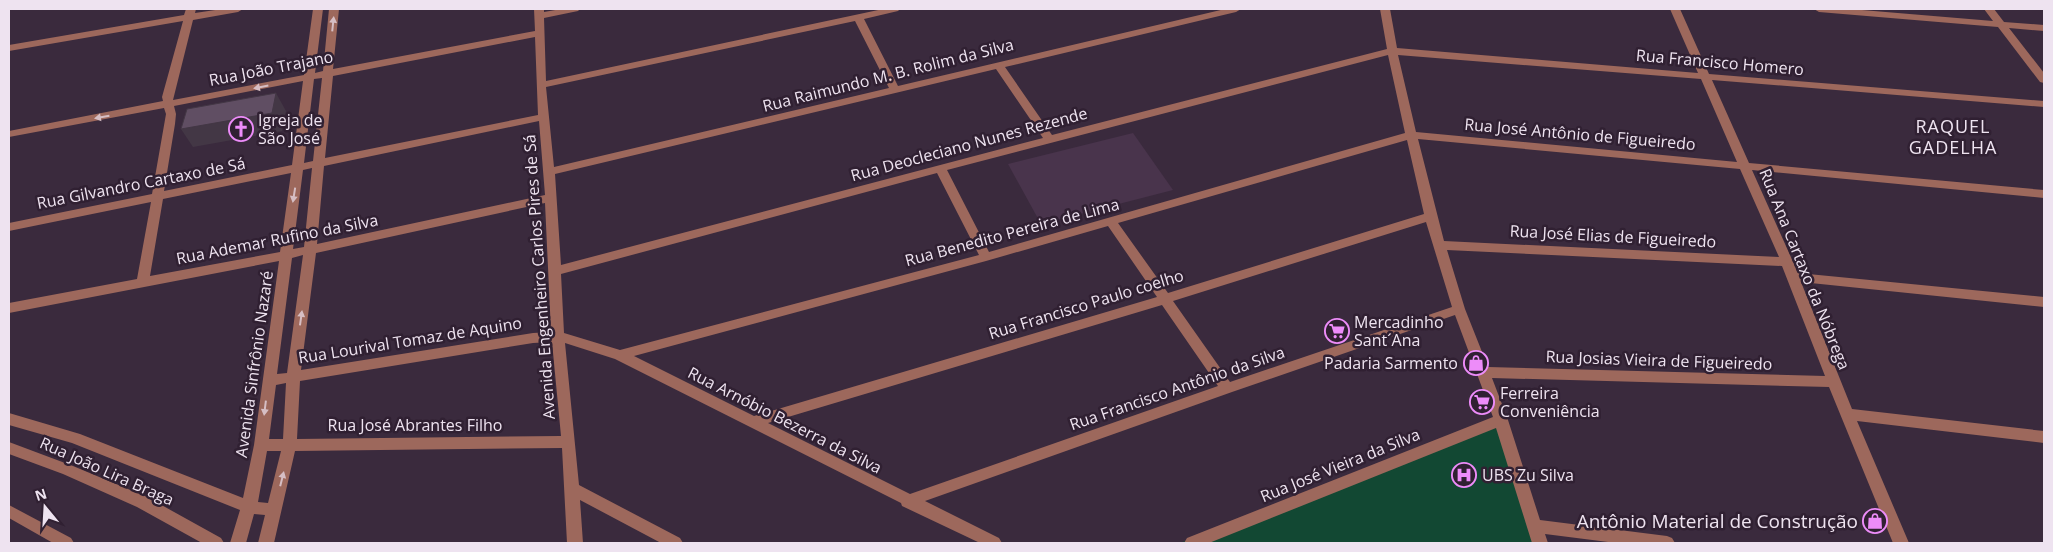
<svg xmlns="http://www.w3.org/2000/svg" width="2053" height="552" font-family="'Open Sans',sans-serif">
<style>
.built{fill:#49344c}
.green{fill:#124833}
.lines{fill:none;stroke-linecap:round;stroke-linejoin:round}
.minor{fill:#9d685c;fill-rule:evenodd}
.shaded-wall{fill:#433745}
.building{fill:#604e63;stroke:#433745}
.oneway{fill:#d6bec4}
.labels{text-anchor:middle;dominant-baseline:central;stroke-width:5;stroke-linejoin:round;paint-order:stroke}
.street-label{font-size:16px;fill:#eee3f0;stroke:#302032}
.poi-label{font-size:16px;fill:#eee3f0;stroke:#302032;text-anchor:start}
.neighbourhood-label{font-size:18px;letter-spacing:1px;fill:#eee3f0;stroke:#302032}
.near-poi-label{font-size:19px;fill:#eee3f0;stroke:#302032;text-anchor:end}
</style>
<rect width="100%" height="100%" fill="#3a2a3d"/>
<path class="built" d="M1133,133L1173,190L1041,224L1008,164Z"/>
<path class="green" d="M1498,421L1534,543H1180Z"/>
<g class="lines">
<path class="minor" d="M186,9H196L195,13L222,9H243L238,12L193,20L173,100L304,75L313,9H323L315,73L323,71L329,9H339L333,69L535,31L534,9H544V12L561,9H580L578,11L544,18L546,81L883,9H900L898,11L864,19L898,86L1225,9H1241L1236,12L1005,67L1052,135L1387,49L1380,9H1390L1397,48L1698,73L1670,9H1680L1709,74L2044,101V107L1712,80L1749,163L2044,190V198L1752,170L1798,273L2044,297V307L1801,282L1852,409L2044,431V443L1857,421L1909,543H1893L1829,387L1492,378L1508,420L1540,520L1667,536L1672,538L1675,543H1616L1545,534L1548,543H1532L1496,428L1209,543H1184L1187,538L1493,417L1455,315L1232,392L925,501L999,538L1002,543H980L902,506L901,503L615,359L565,343L579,485L680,538L683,543H661L580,500L583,543H567L562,448L295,451L274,543H258L265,515L254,514L246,543H230L240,510L72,443L9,425V413L80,434L243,498L254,445L279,261L9,313V303L137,279L151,202L9,231V223L152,194L166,114L164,108L9,137V131L163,101L162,97L183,21L9,51V45L184,15ZM855,21L889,88L554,167L546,87ZM535,37L538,115L325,158L333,76ZM1388,55L1405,133L989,252L947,170ZM1398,55L1701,79L1737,162L1416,132ZM996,69L1043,138L561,265L555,174ZM322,78L313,161L304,163L314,79ZM303,81L292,165L164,191L175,124L176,114L174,106ZM539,121L545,195L317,244L324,166ZM1418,139L1740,169L1779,257L1444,241ZM1407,140L1424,214L1168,293L1118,223ZM312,168L304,247L293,249L303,170ZM291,173L280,252L150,276L163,199ZM937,173L979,255L620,350L564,333L561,274ZM545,203L551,332L533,333L301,370L316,253ZM1426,222L1452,307L1230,382L1173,301ZM1108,226L1157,297L754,416L634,356L986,261ZM1447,250L1782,266L1825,376L1488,367L1465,309ZM303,255L287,373L277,374L292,258ZM1162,305L1218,386L910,494L768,423ZM552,342L561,436L297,439L300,381L533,343ZM286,383L283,439H269L276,385ZM267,451H281L268,503L258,502Z
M1814,9H1850L1993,21L1984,9H1994L2004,22L2044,25V31L2009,28L2044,73V83L2040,82L1998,27L1819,12Z
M9,442L73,466L147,497L221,538L224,543H202L137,507L63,474L9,454Z
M9,505L71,538L74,543H53L9,518Z"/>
</g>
<path class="shaded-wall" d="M276,93L286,111L282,131L193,147L181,129Z"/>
<path class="building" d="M276,93L272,113L181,129L187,109Z"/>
<defs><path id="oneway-solid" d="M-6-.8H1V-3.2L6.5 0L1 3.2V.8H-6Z" transform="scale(1.25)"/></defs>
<g class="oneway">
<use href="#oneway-solid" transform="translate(333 24) rotate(-84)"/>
<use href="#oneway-solid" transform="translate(261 87) rotate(169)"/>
<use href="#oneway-solid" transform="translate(102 117) rotate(170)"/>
<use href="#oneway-solid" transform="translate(294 195) rotate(99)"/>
<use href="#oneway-solid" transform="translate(301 318) rotate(-82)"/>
<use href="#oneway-solid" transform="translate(265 408) rotate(97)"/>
<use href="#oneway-solid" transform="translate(282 479) rotate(-76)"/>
</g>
<defs>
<symbol id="church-ring" viewBox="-11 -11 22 22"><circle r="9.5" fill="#302032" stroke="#ed8cf9" stroke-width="1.5"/><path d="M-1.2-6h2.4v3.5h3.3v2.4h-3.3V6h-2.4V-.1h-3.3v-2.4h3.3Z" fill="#ed8cf9"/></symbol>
<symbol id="supermarket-ring" viewBox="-11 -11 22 22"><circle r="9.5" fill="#302032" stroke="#ed8cf9" stroke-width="1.5"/><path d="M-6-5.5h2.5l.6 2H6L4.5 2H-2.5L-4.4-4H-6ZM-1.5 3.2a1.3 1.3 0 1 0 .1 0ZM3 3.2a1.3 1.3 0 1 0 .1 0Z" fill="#ed8cf9"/></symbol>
<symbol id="shop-ring" viewBox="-11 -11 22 22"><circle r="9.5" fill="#302032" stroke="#ed8cf9" stroke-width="1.5"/><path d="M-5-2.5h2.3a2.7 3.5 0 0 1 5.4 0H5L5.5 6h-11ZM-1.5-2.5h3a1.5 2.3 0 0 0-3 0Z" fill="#ed8cf9"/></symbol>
<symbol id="hospital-ring" viewBox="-11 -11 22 22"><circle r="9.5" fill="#302032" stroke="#ed8cf9" stroke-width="1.5"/><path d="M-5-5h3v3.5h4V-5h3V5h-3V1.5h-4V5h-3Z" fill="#ed8cf9"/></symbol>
</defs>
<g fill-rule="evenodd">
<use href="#church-ring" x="227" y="115" width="28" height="28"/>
<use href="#supermarket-ring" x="1323" y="317" width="28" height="28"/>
<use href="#shop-ring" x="1462" y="349" width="28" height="28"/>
<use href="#supermarket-ring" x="1468" y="388" width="28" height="28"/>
<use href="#hospital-ring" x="1450" y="461" width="28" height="28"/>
<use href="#shop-ring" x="1861" y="507" width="28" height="28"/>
</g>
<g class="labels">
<g class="street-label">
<text transform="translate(1720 62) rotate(5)">Rua Francisco Homero</text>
<text transform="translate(271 68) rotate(-11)">Rua João Trajano</text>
<text transform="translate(888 75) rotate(-14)">Rua Raimundo M. B. Rolim da Silva</text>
<text transform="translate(1580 134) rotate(5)">Rua José Antônio de Figueiredo</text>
<text transform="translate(969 144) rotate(-15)">Rua Deocleciano Nunes Rezende</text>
<text transform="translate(141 183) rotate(-11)">Rua Gilvandro Cartaxo de Sá</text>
<text transform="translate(1012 232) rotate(-15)">Rua Benedito Pereira de Lima</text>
<text transform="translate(1613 236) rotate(3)">Rua José Elias de Figueiredo</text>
<text transform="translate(277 239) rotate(-11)">Rua Ademar Rufino da Silva</text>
<text transform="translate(1805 269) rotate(68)">Rua Ana Cartaxo da Nóbrega</text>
<text transform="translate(539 277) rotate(-94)">Avenida Engenheiro Carlos Pires de Sá</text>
<text transform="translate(1086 304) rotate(-17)">Rua Francisco Paulo coelho</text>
<text transform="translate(410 340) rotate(-9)">Rua Lourival Tomaz de Aquino</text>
<text transform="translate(1659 360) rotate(2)">Rua Josias Vieira de Figueiredo</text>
<text transform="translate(254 364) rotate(-82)">Avenida Sinfrônio Nazaré</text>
<text transform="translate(1177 388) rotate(-19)">Rua Francisco Antônio da Silva</text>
<text transform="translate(785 420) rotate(27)">Rua Arnóbio Bezerra da Silva</text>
<text x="415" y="425">Rua José Abrantes Filho</text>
<text transform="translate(1340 465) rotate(-22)">Rua José Vieira da Silva</text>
<text transform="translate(107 471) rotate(24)">Rua João Lira Braga</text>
</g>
<g class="poi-label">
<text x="258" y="120">Igreja de<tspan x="258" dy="18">São José</tspan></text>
<text x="1354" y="322">Mercadinho<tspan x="1354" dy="18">Sant´Ana</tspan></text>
<text x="1458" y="363" text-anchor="end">Padaria Sarmento</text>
<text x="1500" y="393">Ferreira<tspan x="1500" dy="18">Conveniência</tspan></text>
<text x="1482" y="475">UBS Zu Silva</text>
</g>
<g class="neighbourhood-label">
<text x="1953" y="126">RAQUEL<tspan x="1953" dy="21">GADELHA</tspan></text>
</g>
<g class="near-poi-label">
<text x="1858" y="521">Antônio Material de Construção</text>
</g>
</g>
<rect width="2053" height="552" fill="none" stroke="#eee3f0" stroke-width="20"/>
<g transform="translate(45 507) rotate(342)" stroke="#302032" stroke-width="4" paint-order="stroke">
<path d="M0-4L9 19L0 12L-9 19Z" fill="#eee3f0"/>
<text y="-8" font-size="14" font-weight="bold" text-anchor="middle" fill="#eee3f0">N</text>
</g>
</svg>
